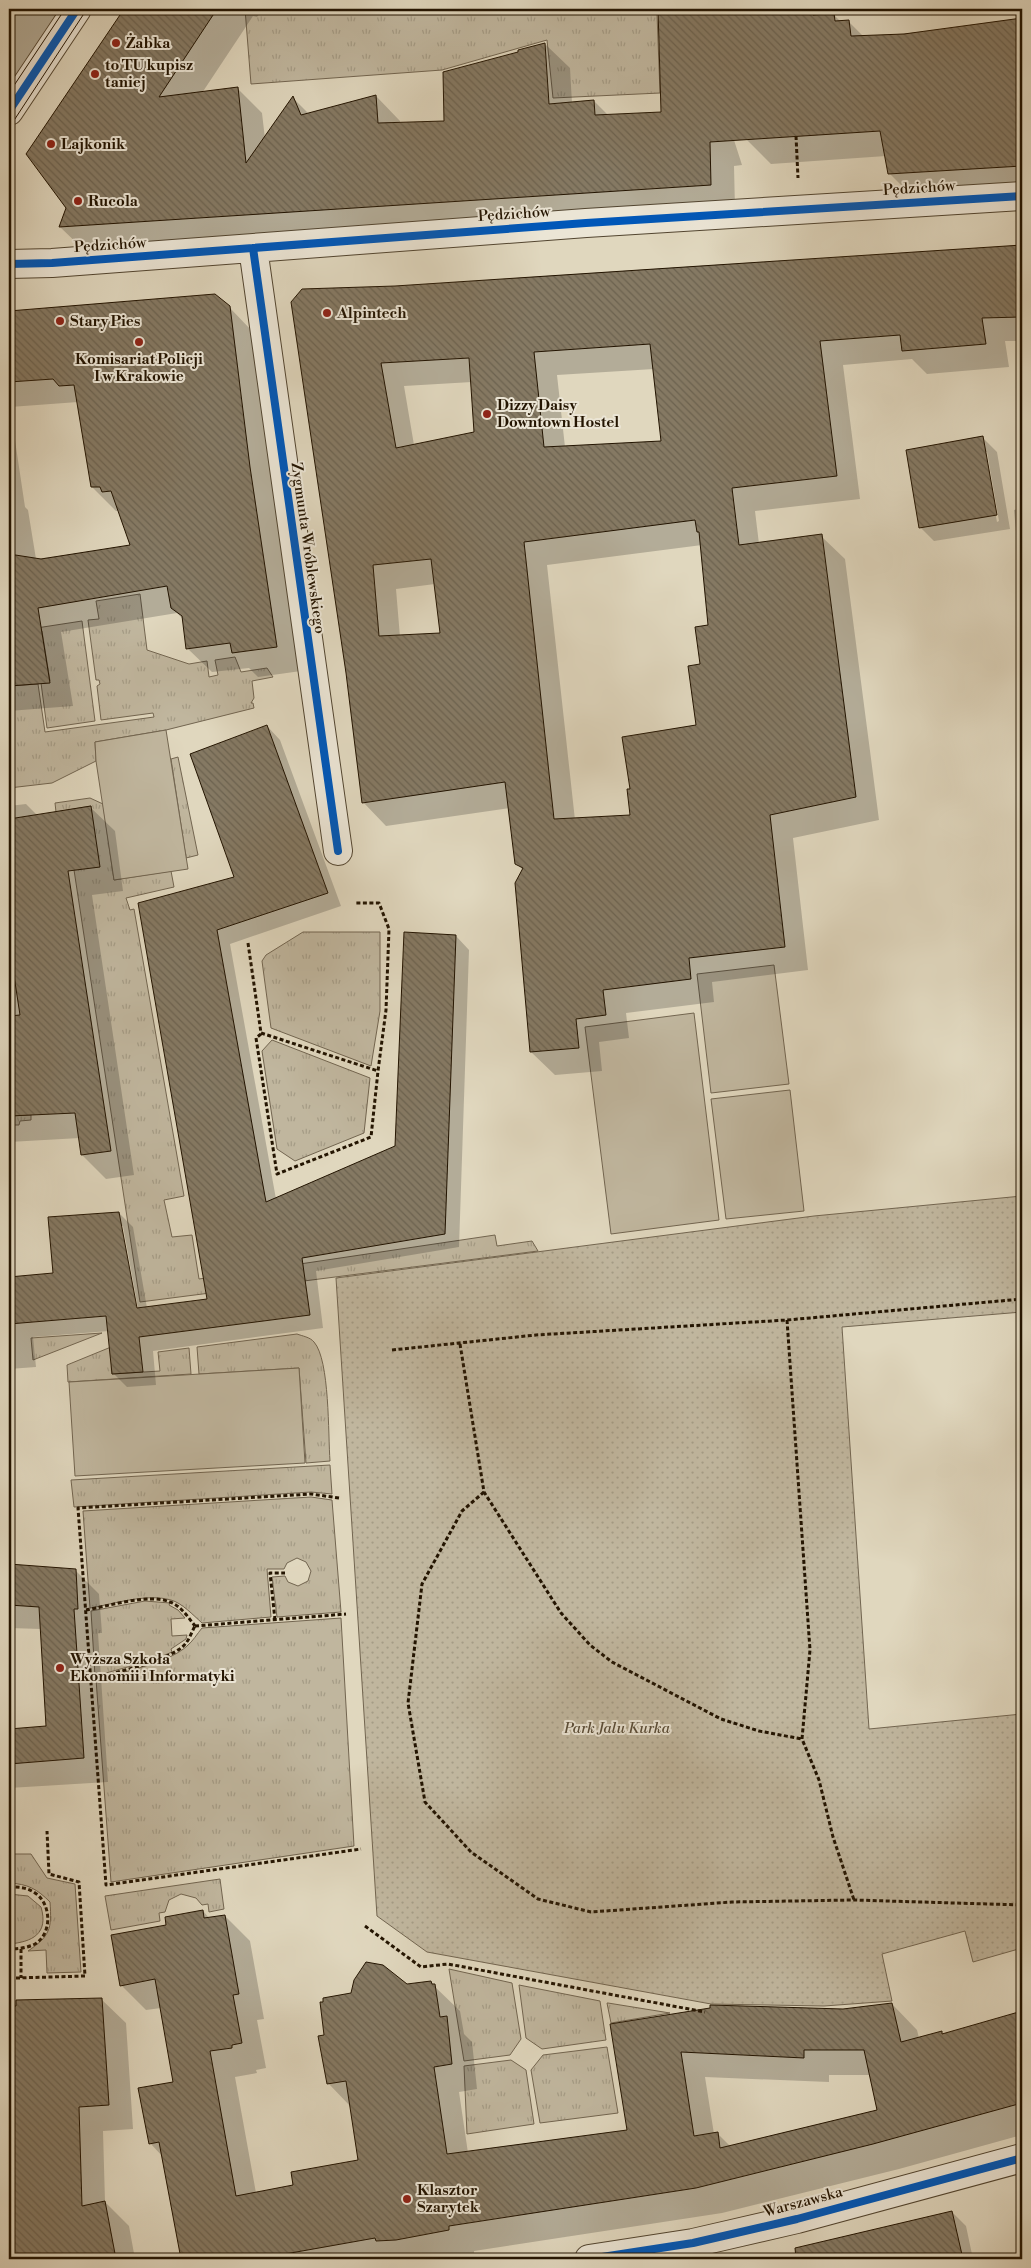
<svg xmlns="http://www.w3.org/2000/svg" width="1031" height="2268" font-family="'Libre Bodoni',serif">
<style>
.grass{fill:url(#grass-tufts);stroke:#726550}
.park{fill:url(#park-dots);stroke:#726550}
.pitch{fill:#c0b69e;stroke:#726550}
.shadow{fill:#0003;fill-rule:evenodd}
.building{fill:url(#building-back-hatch);stroke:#231401;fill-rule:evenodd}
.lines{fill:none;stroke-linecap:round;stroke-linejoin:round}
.street-casing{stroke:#524530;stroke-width:30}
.path{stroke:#231401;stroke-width:3;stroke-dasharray:4 2.5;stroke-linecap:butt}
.street{stroke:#ebe5d5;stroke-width:28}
.tram{stroke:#231401;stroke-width:1}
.cycleway-casing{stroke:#ebe5d5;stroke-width:11}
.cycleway{stroke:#0057b8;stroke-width:8}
.poi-dot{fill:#8f2418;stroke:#ebe5d5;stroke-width:2}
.labels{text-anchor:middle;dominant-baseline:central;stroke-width:4;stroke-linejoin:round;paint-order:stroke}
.poi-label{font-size:15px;font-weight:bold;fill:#231401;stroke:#ebe5d5;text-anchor:start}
.street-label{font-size:15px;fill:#231401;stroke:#ebe5d5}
.park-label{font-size:15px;font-style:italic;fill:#5a4d38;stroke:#ebe5d5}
</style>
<defs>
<pattern id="grass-tufts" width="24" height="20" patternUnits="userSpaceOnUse" patternTransform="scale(1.25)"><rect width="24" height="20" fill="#c0b69e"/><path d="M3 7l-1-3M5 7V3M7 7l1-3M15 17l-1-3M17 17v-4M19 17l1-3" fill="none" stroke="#a59c86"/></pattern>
<pattern id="park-dots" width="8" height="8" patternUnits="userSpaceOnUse" patternTransform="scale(1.25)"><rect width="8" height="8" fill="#c0b69e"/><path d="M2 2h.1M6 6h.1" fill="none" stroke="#a59c86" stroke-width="1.8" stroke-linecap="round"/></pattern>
<pattern id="building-back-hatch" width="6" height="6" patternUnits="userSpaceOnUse" patternTransform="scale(1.25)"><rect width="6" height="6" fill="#857963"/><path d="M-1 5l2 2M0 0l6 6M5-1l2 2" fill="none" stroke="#6c624f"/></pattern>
</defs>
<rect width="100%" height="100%" fill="#e0d7be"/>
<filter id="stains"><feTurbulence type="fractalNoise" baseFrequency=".004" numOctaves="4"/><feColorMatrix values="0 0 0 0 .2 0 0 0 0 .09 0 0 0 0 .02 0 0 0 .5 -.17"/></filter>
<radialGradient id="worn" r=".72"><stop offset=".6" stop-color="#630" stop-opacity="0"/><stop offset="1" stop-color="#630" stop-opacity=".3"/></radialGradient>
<path class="grass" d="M245,9H655L657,14L660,93L553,98L547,40L442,70L251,84Z
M140,594L147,650L189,664L207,661L209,677L218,675L215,660L235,657L241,672L267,668L273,677L252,681L254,698L251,703H253L254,708L166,730L95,742L96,761L52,783L9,788V686L38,684L45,732L154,717L153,713L101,720L97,686L100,684L99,680H96L88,620L99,619L96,601Z
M82,621L95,721L47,728L41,683L50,681L42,631L30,629Z
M178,757L198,855L186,858L171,759Z
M90,798L103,804L114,880L171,871L174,887L126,898L130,910L134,909L184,1196L164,1200L172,1237L192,1235L199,1279L495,1235L497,1246L532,1241L538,1251L140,1302L74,870L91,806L56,812L55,803Z
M303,932H380V1011L371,1066L271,1028L262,961L266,955Z
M272,1040L370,1078L364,1133L295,1161L277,1149L262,1051Z
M31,1115V1120L20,1121L19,1125H9V1116Z
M102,1333L33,1360L31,1338Z
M297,1334C302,1336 310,1337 314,1342C330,1360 328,1435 330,1461L306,1463L299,1368L199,1374L197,1347Z
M111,1347L112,1374L160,1371L158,1352L189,1348L191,1374L68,1382L67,1365Z
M330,1465L332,1494L311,1492L74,1507L71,1480Z
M311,1497L332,1500L341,1612L277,1617L272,1577L285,1576L288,1582L298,1586L308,1581L311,1571L306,1562L297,1558L287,1563L284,1569H267L271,1617L202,1623C193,1615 182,1603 171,1600C146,1593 114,1604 90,1608L83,1511Z
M145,1601L170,1603L169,1605L178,1610L185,1618L171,1619L172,1636L187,1635L186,1639L171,1649L172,1652L153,1660L95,1676L91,1611Z
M341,1618L354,1846L111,1882L96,1679C120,1673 169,1663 187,1646C193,1641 197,1634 202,1628Z
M9,1854H31L47,1878L75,1884L81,1972L47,1973L46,1950L28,1951C50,1936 52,1929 50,1902C37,1889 28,1884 9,1883Z
M220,1879L224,1909L209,1912L208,1904L202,1905L196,1898L181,1894L169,1900L165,1912L159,1913L160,1921L111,1930L105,1896Z
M9,1894L28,1896L41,1907C49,1934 32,1942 9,1944Z
M449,1969L512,1983L521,2039L510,2055L464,2061Z
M519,1985L600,2001L606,2040L542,2049L526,2038Z
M607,2003H608L670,2013L611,2023Z
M607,2047L618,2113L540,2123L531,2070L543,2055Z
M511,2060L526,2070L534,2124L467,2134L464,2066Z"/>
<path class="park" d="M1022,1196V1312L842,1327L869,1729L1022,1714V1948L973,1962L965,1931L882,1954L892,2001L824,2006L711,2004L427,1952L377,1916L336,1278L814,1216Z"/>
<path class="pitch" d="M166,730L188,869L114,880L96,761L95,742Z
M774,965L789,1084L711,1093L697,974Z
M694,1013L719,1220L611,1234L585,1027Z
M790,1090L804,1211L726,1219L711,1099Z
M299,1368L305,1463L75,1476L69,1382Z"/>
<path class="shadow" d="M9,9H59L9,84Z
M125,9H263L257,17L253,16L202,93L237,88L262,113L265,139L293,98L309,114L376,96L400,121V124L445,122L519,51L545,44L570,68L572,103L594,101L609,116L662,113L660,9H692L742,165L734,166L735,209L85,251L60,227L68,208L27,154Z
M754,9H816L823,15H834L841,22H849L864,37L954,29L1022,18V191L914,198L889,173L886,156L771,164L746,139Z
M1022,246V341H1005L1009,367L927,374L912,359L843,365L860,499L755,511L759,544L821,536L845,559L879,820L793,838L808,970L712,982L714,1002L626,1013L629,1038L599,1042L602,1071L555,1075L531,1052L523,870L516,863L510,808L386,826L363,802L347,673L293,303L395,287ZM654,369L662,442L565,447L557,375ZM472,382L475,433L414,445L404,386ZM702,545L709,626L701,665L697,726L632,816L575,820L547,565ZM435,584L441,635L400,637L396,589Z
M99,307H229L253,332L301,671L258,677L249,668L212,672L187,648L183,619L177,613L61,632L73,706L9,711V313ZM78,402L92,487L116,511H119L131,546L36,559L28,510L25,507L10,407Z
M982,437L997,452L1010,529L934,541L920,527ZM984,452H987L999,521L997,522Z
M1022,508V578L1020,575L1014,510Z
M267,726L280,740L341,906L230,944L276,1199L396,1147L456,936L469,950L459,1247L316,1271L323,1328L153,1351L156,1385L127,1387L113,1373L109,1331L33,1337L36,1367L9,1369V1277L55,1274L119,1213L133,1227L147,1308L208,1300L139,904L236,878ZM120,1226H123L139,1314H137Z
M26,804L38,816L90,807L115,831L123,891L92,895L134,1175L106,1179L82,1155L80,1138L9,1142V806Z
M9,1565L75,1570L99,1594L102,1633H98L108,1782L9,1788V1730L47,1727L41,1629L9,1628Z
M203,1911L210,1919L225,1916L250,1941L264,2019L257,2020L266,2068L256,2070L257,2073L235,2077L256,2193L295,2186L360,2161L351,2107L328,2083L325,2036L407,1985L431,1983L460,2011L464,2034L472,2042L477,2089L459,2092L468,2153L628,2131L611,2025L843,2010L892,2004L917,2030L919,2038L941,2032L944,2035L1022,2013V2135L899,2169L722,2213L474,2251V2255L451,2259H182L163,2157L150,2143L174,2083L161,2008L146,2010L121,1985L168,1926ZM829,2075H871L879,2111L730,2146L717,2133L714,2134L705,2077L829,2082Z
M101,1999L126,2023L133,2129L103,2131L105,2202L129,2226L135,2259H9V2001Z
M952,2212L966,2226L973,2259H822L819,2244Z
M1022,2239V2254L1019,2240Z"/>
<path class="building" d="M124,9H217L159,97L238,87L246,163L293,96L301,115L376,95L378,123L444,121L443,72L518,52V50L545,43L549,104L594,100L595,115L661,112L658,9H812L813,15L834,13L835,21L849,20L851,36L904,34L1022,18V166L888,174L880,131L710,142L711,185L59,227L66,208L26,154Z
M1022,245V317L982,318L986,344L902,351L900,335L820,341L837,476L732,488L739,545L822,534L856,797L770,815L785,947L689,958L691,979L603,990L606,1015L576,1019L579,1048L530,1052L515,883L523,868L515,864L505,782L362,803L346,673L291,302L302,289L395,286ZM650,344L661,441L544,447L534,352ZM469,358L474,432L396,448L381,363ZM695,520L697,532H699L708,625L695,627L700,664L688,666L696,725L622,737L630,789H627L630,815L554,819L524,542ZM431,559L440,633L379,636L373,565Z
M215,294L230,306L250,467L277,647L232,653L230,643L186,649L182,616L171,608L167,586L38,608L50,683L9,686V554L41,559L130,545L111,491L102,492L100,487H91L74,385L59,386L53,379L9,382V311Z
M983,436L997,515L919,528L906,450Z
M267,725L328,893L217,930L266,1202L395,1146L404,932L456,935L445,1234L302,1258L310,1315L139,1337L143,1372L112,1374L106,1316L9,1324V1277L53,1273L48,1217L119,1212L137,1308L207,1299L138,903L234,877L190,754Z
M91,806L100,867L68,871L111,1151L81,1155L75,1113L9,1116V1016L20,1015L9,943V819Z
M9,1564L76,1569L78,1609H74L84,1758L9,1764V1729L46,1726L39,1607L9,1605Z
M203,1910L204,1918L225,1915L239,1994L233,1995L242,2043L232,2045V2048L210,2051L236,2196L293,2185L291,2172L358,2160L346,2081L327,2084L318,2036L324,2035L320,2002H323V1998L351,1993L354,1980L366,1962L383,1965L407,1984L431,1981L432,1984H435L440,2017L447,2016L452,2064L434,2067L447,2154L627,2130L610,2024L710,2008V2005L843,2009L892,2003L901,2042L942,2031V2034L1022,2011V2103L873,2144L696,2188L449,2226V2230L396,2240L376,2241L375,2238L257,2259H181L159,2142L149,2144L138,2088L173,2082L155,1979L120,1986L111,1935L166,1925L165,1917ZM804,2050H864L877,2110L720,2148L718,2132L694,2136L681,2052L804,2058Z
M102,1998L109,2105L79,2107L82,2206L105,2201L116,2259H9V2006H16V2000Z
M952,2211L963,2259H796L795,2248Z"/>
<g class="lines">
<defs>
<path id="street" d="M9,111L77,9
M253,248L338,851
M9,264L52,263L586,223L1022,196
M589,2259L693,2243L797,2219L1022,2158"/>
</defs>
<use href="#street" class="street-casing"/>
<path class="path" d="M796,136L798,178
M248,943L261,1033L378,1071L386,1010L389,929L379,903H355
M261,1034L256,1038L277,1174L371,1137L378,1071
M787,1320L810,1650L802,1739L819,1780L833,1837L854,1900
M460,1344L484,1492L561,1613L590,1645L612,1662L721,1719L759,1731L802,1739
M392,1350L536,1335L787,1320L1022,1299
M484,1492L462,1511L422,1584L408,1703L425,1802L471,1852L538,1899L591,1912L732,1902L854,1900L1022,1905
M339,1498L311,1494L78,1508L106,1885L361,1849
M86,1610C109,1606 149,1593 170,1602C181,1606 188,1617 195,1626
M275,1620L270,1573H285
M195,1626L346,1614
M91,1679C113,1673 174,1660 186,1643C190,1638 192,1631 195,1626
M9,1887C18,1887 27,1887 35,1893C51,1903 53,1933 35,1944C27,1948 18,1949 9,1949
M365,1926L421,1967L448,1964L705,2012
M21,1949V1978
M16,1978L85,1976L79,1882L49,1874L47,1831"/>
<use href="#street" class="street"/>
<path class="tram" d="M9,93L65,9
M9,128L87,9"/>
<defs>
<path id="cycleway" d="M9,111L77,9
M253,248L338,851
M9,264L52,263L586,223L1022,196
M589,2259L693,2243L797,2219L1022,2158"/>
</defs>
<use href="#cycleway" class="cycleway-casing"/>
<use href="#cycleway" class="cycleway"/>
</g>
<g class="poi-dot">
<circle cx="116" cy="43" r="5"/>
<circle cx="95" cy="74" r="5"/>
<circle cx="51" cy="144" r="5"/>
<circle cx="78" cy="201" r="5"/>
<circle cx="327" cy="313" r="5"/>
<circle cx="60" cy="321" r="5"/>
<circle cx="139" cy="342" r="5"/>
<circle cx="487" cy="414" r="5"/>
<circle cx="60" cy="1668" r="5"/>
<circle cx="407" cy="2199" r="5"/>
</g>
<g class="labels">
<g class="poi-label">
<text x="126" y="43">Żabka</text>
<text x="105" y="65">to TU kupisz<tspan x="105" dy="17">taniej</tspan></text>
<text x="61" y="144">Lajkonik</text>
<text x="88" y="201">Rucola</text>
<text x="337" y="313">Alpintech</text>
<text x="70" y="321">Stary Pies</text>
<text x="139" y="359" text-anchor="middle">Komisariat Policji<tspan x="139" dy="17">I w Krakowie</tspan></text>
<text x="497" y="405">Dizzy Daisy<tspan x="497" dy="17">Downtown Hostel</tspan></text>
<text x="70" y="1659">Wyższa Szkoła<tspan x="70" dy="17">Ekonomii i Informatyki</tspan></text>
<text x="417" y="2190">Klasztor<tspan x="417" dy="17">Szarytek</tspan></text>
</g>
<g class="street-label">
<text transform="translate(919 188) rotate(-4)">Pędzichów</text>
<text transform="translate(514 214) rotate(-4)">Pędzichów</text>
<text transform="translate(110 245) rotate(-4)">Pędzichów</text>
<text transform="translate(308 548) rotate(82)">Zygmunta Wróblewskiego</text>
<text transform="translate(803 2202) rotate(-15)">Warszawska</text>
</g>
<g class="park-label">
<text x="617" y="1728">Park Jalu Kurka</text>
</g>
</g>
<rect width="1031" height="2268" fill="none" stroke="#e0d7be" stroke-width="30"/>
<rect x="10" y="10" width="1011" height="2248" fill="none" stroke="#231401" stroke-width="2.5"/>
<rect x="15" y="15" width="1001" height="2238" fill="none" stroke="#231401"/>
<rect width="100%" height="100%" filter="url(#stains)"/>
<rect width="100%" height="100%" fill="url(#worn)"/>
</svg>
